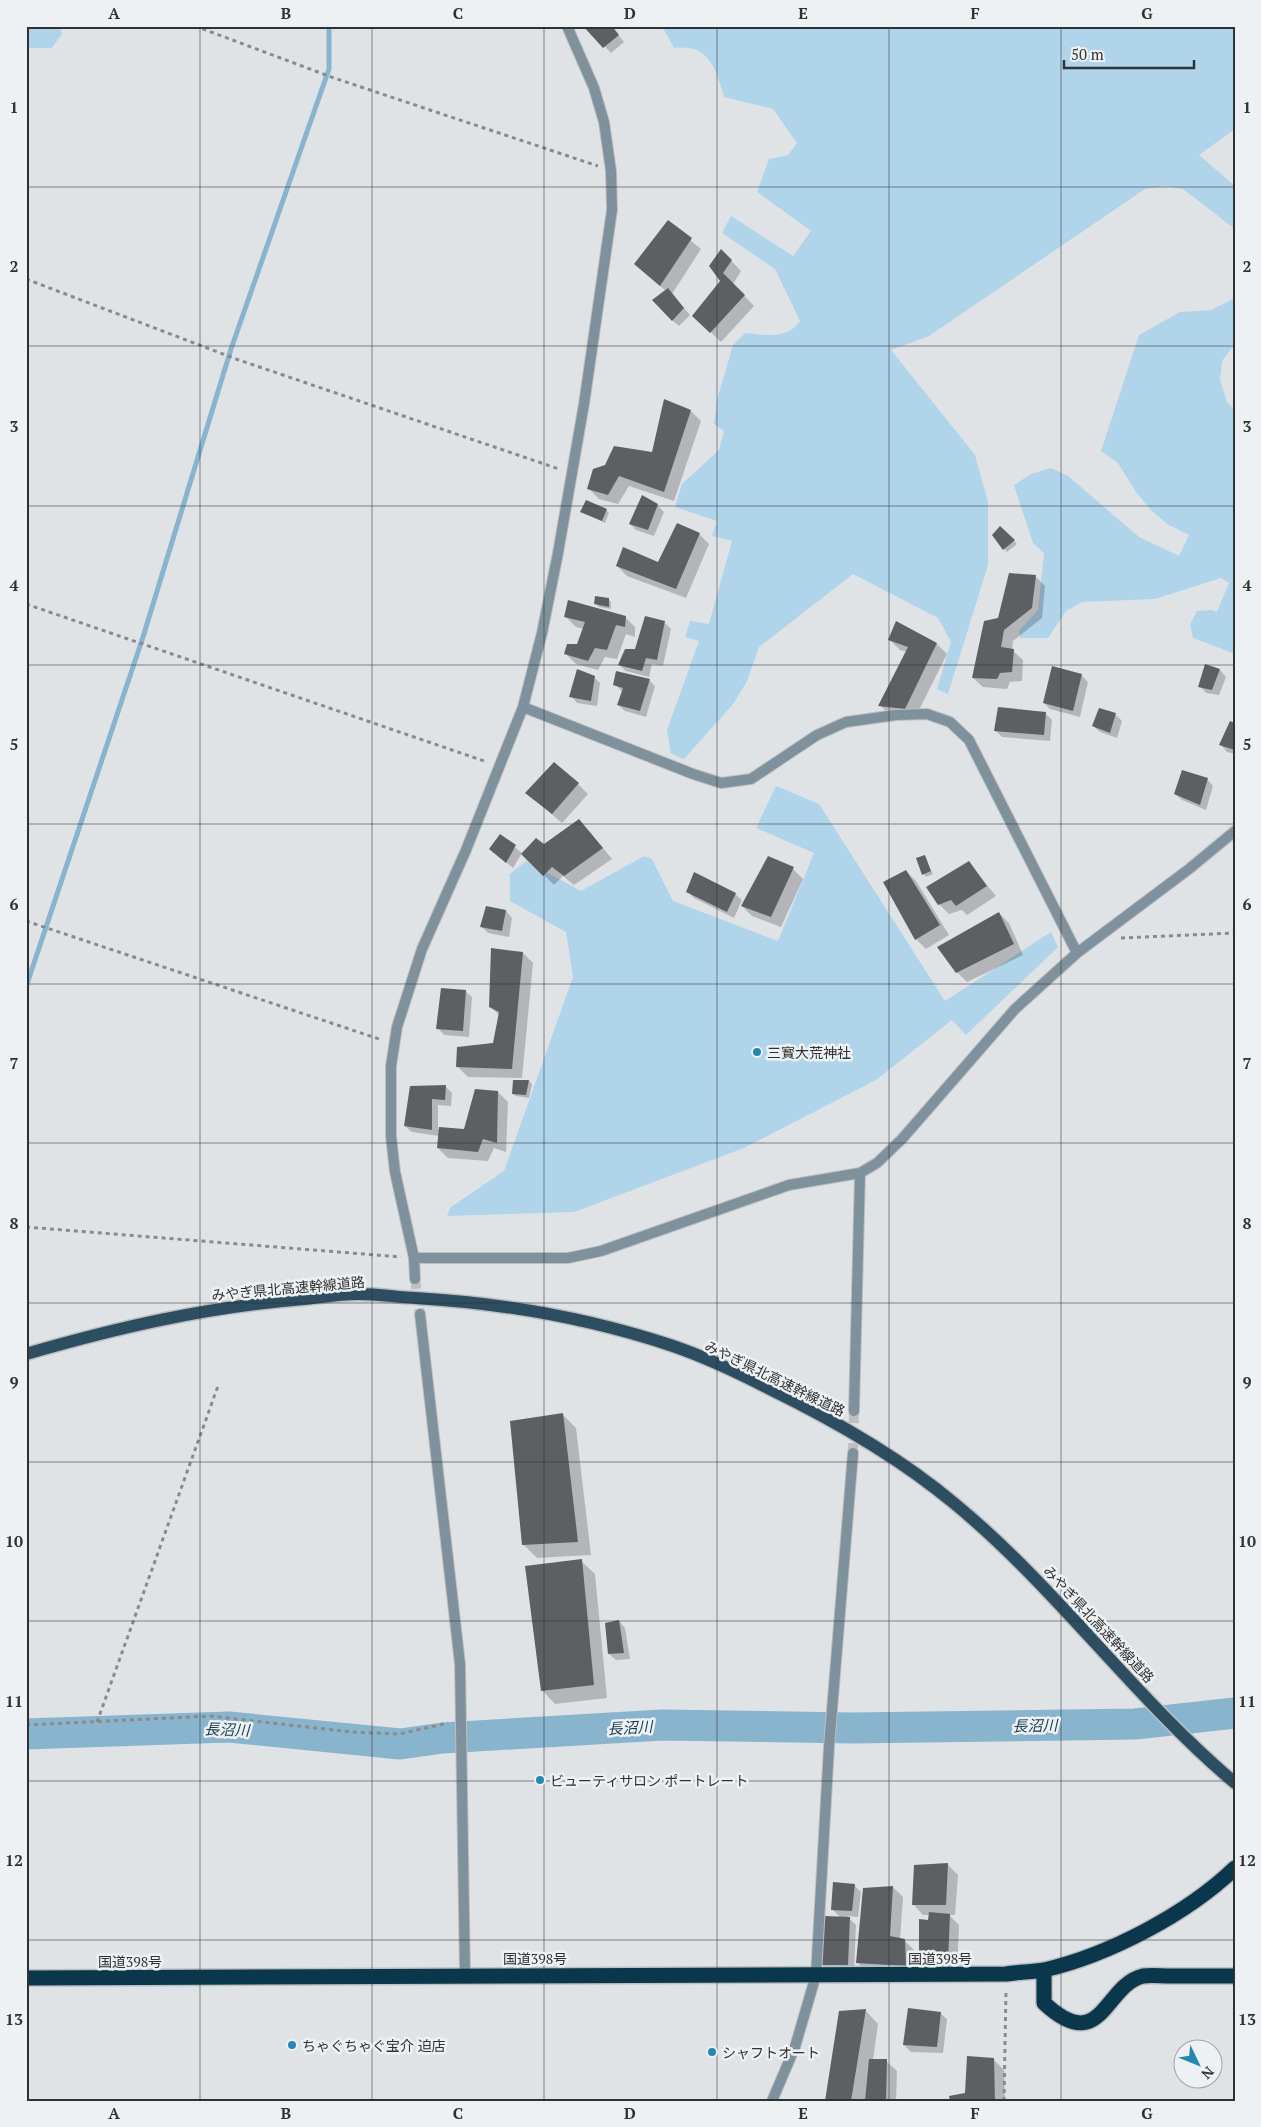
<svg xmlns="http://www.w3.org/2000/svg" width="1261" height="2127" font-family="'PT Serif','Noto Sans JP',serif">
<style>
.green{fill:#b0d4ea}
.shadow{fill:#0003}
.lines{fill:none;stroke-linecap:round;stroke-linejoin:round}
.stream{stroke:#89b4ce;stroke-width:5}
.river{stroke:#89b4ce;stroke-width:31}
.building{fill:#5d6062}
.street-tunnel{stroke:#bdbfc2;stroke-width:10;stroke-dasharray:10 5;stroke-linecap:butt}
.street-casing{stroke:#bdbfc2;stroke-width:12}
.primary-casing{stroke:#bdbfc2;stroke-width:15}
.highway-casing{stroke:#bdbfc2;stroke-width:18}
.path{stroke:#888a8c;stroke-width:3;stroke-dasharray:4 4;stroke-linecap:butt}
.street{stroke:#7f919c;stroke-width:10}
.primary{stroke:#2d4e61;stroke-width:12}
.highway{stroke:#0b374c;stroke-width:15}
.grid{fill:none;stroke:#303132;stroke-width:1;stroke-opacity:0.55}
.poi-dot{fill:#2886b2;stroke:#edf1f3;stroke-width:2}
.labels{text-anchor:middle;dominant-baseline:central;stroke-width:5;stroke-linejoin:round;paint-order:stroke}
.poi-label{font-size:14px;fill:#303132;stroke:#edf1f3;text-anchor:start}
.street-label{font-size:14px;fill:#303132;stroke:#edf1f3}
.water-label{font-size:15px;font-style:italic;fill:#15394c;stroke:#edf1f3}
.neatline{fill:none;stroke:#303132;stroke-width:2}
.grid-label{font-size:16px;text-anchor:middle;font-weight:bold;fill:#303132}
</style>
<rect width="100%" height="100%" fill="#e0e3e6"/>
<path class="green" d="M26,26H59L62,34L52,48H26Z
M662,26H1235V129L1199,155L1235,186V229L1183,189L1167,186L1145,189L929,336L891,350L975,455L988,502V565L948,694L937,689L951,642L938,618L853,574L759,647L747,681L734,703L684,759L671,754L667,730L699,641L685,637L690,621L709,624L732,541L712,536L717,521L675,507L682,484L719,450L724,431L714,424L717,400L733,345L745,333C765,335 787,340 800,321L775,269L722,233L731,216L793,256L811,231L757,192L769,159L788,155L797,143L773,109L724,97C716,68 709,44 674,48Z
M1235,298V344L1222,361L1220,380L1227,402L1235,410V654L1193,638L1190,624L1197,611L1212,610L1217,612L1229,583L1221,578L1155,599L1082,602L1066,611L1048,638H1020L1019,631L1038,610L1044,553L1033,543L1014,485L1031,474L1051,468L1068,476L1139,537L1179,556L1189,535L1167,524L1150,509L1136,492L1118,463L1101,451L1139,335L1180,312L1211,310Z
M776,786L819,804L945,1001L1051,932L1058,947L966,1035L952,1020L876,1080L744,1148L574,1212L447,1216L451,1207L504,1171L573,977L566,932L510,901V874L526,861L581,891L644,856L652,859L673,901L778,941L814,853L756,828Z"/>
<path class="shadow" d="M585,26H611L624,42L611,53Z
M668,222L701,249L672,294L690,315L679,326L672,320L666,291L646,274Z
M722,251L741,271L733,284L754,306L721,342L693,315L721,281Z
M691,411L701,421L674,501L629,486L618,504L599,499L589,489L653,454Z
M657,505L664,512L654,536L636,530L630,524Z
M606,510L609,513L605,523L582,512Z
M1000,528L1017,544L1007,552L994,535Z
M699,534L709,544L686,598L627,576L617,566L658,564Z
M1035,576L1045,586L1042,618L1013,641L1012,650L1023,660L1022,681L1010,682L1007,689L983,687L973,678Z
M608,599L611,602V609L599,607L596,604Z
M566,617H625L635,627V637L626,634L617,659L605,657L598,670L576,664L566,654L578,646L584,629L576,627Z
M665,623L671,629L663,666L652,664L649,677L626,671L619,665Z
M897,623L937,644L947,654L915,718L890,715L880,705L907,652L900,650L890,640Z
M1206,665L1220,670L1226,677L1219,695L1206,693L1200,686Z
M1081,675L1088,682L1080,717L1050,709L1044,703Z
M594,677L600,683L597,706L577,703L571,696Z
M649,680L655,686L646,717L625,711L618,705L623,692L614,684Z
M1100,710L1116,715L1122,721L1117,738L1100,732L1093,726Z
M1046,714L1052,720L1050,741L1002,737L995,730Z
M1235,724V754L1227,752L1221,745Z
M1207,779L1213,786L1206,810L1182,800L1175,794Z
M578,784L588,794L562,823L527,793Z
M589,831L612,859L574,885L563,876L554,885L522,853L513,868L490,849L501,836L523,854Z
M924,857L933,874L926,877L924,874Z
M969,863L996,896L967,915L962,910L949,914L939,904Z
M793,869L803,879L781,927L752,916L742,906Z
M906,871L916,881L949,935L926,949L916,939Z
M688,892L735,894L742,900L734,918L694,898Z
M487,907L506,911L512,918L509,937L488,933L482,927Z
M999,913L1009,923L1023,955L967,982L957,972Z
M523,953L533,963L522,1078L468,1077L458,1067L494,1044L499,1015L490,1006Z
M465,991L472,997L469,1037L444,1035L438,1028Z
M529,1081L532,1084L529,1098L516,1096L513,1094L514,1082Z
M411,1087H446L452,1093L451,1106L438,1105V1129L465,1130L498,1092L508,1102L506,1152L494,1148L488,1161L448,1158L438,1148L439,1136L412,1132L405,1126Z
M563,1415L576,1428L591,1555L537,1558L523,1544Z
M581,1561L595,1574L607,1698L555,1704L542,1690Z
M619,1621L625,1628L630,1659L616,1660L609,1654Z
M948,1865L958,1875L955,1915H949L959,1925L957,1972L930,1974L920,1963L930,1915H923L913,1904Z
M854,1885L861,1892L858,1917L847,1916L856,1925L854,1971H829L823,1965L841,1918L833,1910Z
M893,1887L903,1897L900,1940H904L915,1951L916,1976L868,1973L858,1963Z
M865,2010L878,2024L873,2060L886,2061L897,2071L896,2101H826Z
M940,2013L947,2019L943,2053L911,2052L904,2045Z
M994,2060L1004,2070L1005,2101H951L966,2094Z"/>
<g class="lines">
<path class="stream" d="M26,987L143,637L231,349L329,69V26"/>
<path class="river" d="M26,1734L229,1727L400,1744L443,1738L662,1725L852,1728L1135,1724L1235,1713"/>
</g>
<path class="building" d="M583,26H612L619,35L603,48Z
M668,220L692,238L660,286L634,264Z
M721,249L732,260L723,273L745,295L710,333L692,316L720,281L709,266Z
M668,288L684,308L672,321L652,300Z
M664,399L691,410L664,492L619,476L608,495L587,489L593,469L605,465L614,446L652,452Z
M642,495L658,504L648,530L629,524Z
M586,500L607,509L602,521L580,512Z
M677,523L700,533L676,589L616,566L623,547L658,562Z
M1000,526L1015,540L1003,550L992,535Z
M1009,573L1036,575L1032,608L1004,630L1001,647L1014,649L1012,672L1000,673L997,679L972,678L984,621L998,618Z
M595,596L609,598V607L594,604Z
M568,600L626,616L625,627L616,625L607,650L595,648L588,661L564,654L567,644H577L585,622L564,617Z
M645,616L665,621L657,660L646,658L642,671L618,665L625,649H635Z
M896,621L937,643L905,709L878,706L908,647L888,640Z
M1205,664L1220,669L1212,690L1198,687Z
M1052,666L1082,674L1073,711L1043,703Z
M577,669L595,676L591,701L569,697Z
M616,671L650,679L640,711L617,705L623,688L613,685Z
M998,707L1046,712L1044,735L994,731Z
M1099,708L1116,713L1110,733L1092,726Z
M1230,721L1235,723V750L1219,745Z
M554,762L579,783L552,814L525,793Z
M1182,770L1208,778L1200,805L1174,794Z
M579,819L603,848L564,876L552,867L543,876L521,854L536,838L544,844Z
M500,834L516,845L506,863L489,849Z
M925,855L931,871L922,875L916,858Z
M768,856L794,867L771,917L741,906Z
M969,861L987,886L956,906L951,900L938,905L926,887Z
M906,870L940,925L915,940L883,882Z
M694,872L736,893L727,912L686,892Z
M486,906L506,910L502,931L480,927Z
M999,912L1014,944L956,973L937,947Z
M491,948L523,952L512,1069L456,1067L457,1047L493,1043L499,1012L489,1007Z
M441,988L466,990L463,1031L436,1029Z
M513,1080H529L526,1095L512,1094Z
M446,1085L445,1100L432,1099V1130L404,1126L410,1086Z
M475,1089L498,1091L497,1143L483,1139L478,1152L437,1148L439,1127L464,1129Z
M563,1413L578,1542L522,1545L510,1421Z
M582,1559L594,1685L541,1691L525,1566Z
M619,1620L624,1653L608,1654L605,1623Z
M948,1863L946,1905H912L914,1865Z
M833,1882L855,1884L852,1911L831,1910Z
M893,1886L890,1936L905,1939L906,1966L856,1963L863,1888Z
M929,1912L950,1914L948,1962L919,1964V1919L928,1920Z
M824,1916L850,1917L848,1965H821Z
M908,2008L941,2012L937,2047L903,2045Z
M866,2009L851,2101H825L839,2011Z
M967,2056L994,2058L995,2101H950L949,2096L965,2093Z
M869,2059H887L886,2101H865Z"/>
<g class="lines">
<path class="street-tunnel" d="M415,1279L420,1314
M853,1453L854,1411"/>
<defs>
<path id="street" d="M523,707L693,774L721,783L751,779L817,735L846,722L896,715L927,714L950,722L969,740L1077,953
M414,1258H568L601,1251L789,1185L860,1173L877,1163L902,1139L1015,1009L1077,953L1189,869L1235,831
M415,1279L414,1258L395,1172L391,1136V1066L397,1027L422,949L466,850L523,707L542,633L558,553L584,404L612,210L611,171L604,122L594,88L567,26
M420,1314L460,1664L465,1974
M854,1411L860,1173
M772,2101L795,2047L816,1975L829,1747L853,1453"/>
<path id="primary" d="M26,1354C119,1327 207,1307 304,1299C322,1297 341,1294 359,1294C378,1294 396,1297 415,1298C502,1303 589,1318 673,1346C705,1357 737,1372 768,1388C834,1420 899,1457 955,1504C1057,1588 1134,1698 1235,1783"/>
<path id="highway" d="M1044,1970V2003C1102,2057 1104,1985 1143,1976C1151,1975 1161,1976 1170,1976C1191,1976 1213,1976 1235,1976
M26,1978L1006,1974C1019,1972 1032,1972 1044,1970C1109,1955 1187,1914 1235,1868"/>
</defs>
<use href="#street" class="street-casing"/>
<use href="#primary" class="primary-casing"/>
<use href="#highway" class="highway-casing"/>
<path class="path" d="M195,26L334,78L598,166
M26,279L236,359L559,469
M26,604L487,762
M26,921L382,1040
M1121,938L1235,933
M26,1227L401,1257
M97,1722L218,1386
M26,1725L210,1716L351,1732L399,1734L448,1723
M1004,2101L1006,1989"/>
<use href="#street" class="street"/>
<use href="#primary" class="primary"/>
<use href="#highway" class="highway"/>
</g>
<path class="grid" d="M200,26V2101M372,26V2101M544,26V2101M717,26V2101M889,26V2101M1061,26V2101M26,187H1235M26,346H1235M26,506H1235M26,665H1235M26,824H1235M26,984H1235M26,1143H1235M26,1303H1235M26,1462H1235M26,1621H1235M26,1781H1235M26,1940H1235"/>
<g class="poi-dot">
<circle cx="757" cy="1052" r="5"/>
<circle cx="540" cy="1780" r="5"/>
<circle cx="292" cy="2045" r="5"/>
<circle cx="712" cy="2052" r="5"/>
</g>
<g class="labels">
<g class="poi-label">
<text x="767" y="1052">三寳大荒神社</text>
<text x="550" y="1780">ビューティサロン ポートレート</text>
<text x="302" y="2045">ちゃぐちゃぐ宝介 迫店</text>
<text x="722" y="2052">シャフトオート</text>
</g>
<g class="street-label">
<text transform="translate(288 1288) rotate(-5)">みやぎ県北高速幹線道路</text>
<text transform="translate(775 1378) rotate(26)">みやぎ県北高速幹線道路</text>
<text transform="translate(1099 1624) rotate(47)">みやぎ県北高速幹線道路</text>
<text x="535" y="1958">国道398号</text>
<text x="940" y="1958">国道398号</text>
<text x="130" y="1961">国道398号</text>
</g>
<g class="water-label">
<text transform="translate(1035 1725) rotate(-1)">長沼川</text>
<text transform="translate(630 1727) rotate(-3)">長沼川</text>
<text transform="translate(227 1729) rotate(2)">長沼川</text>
</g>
</g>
<rect width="1261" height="2127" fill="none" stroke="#edf1f3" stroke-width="55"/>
<g transform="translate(1198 2064) rotate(133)"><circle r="24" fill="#edf1f3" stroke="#a1a4a6"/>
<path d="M0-4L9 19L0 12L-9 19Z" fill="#2886b2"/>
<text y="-8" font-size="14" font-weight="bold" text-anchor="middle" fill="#303132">N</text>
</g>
<path d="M1064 60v8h130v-8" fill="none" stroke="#303132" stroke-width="2.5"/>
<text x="1071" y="60" font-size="15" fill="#303132" stroke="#edf1f3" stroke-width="4" paint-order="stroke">50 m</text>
<rect x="28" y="28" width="1206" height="2072" class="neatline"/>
<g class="grid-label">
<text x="114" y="19">A</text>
<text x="286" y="19">B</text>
<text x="458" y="19">C</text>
<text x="630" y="19">D</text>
<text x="803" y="19">E</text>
<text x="975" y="19">F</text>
<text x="1147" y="19">G</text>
<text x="14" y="113">1</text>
<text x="1247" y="113">1</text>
<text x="14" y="272">2</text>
<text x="1247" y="272">2</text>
<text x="14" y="432">3</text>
<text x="1247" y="432">3</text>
<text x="14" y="591">4</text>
<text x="1247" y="591">4</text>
<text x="14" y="750">5</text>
<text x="1247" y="750">5</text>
<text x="14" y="910">6</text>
<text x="1247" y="910">6</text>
<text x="14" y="1069">7</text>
<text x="1247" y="1069">7</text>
<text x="14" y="1229">8</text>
<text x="1247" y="1229">8</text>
<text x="14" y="1388">9</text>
<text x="1247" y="1388">9</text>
<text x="14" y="1547">10</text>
<text x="1247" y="1547">10</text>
<text x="14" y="1707">11</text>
<text x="1247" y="1707">11</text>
<text x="14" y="1866">12</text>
<text x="1247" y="1866">12</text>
<text x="14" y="2025">13</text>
<text x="1247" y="2025">13</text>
<text x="114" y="2119">A</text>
<text x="286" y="2119">B</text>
<text x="458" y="2119">C</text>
<text x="630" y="2119">D</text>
<text x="803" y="2119">E</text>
<text x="975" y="2119">F</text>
<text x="1147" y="2119">G</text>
</g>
</svg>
